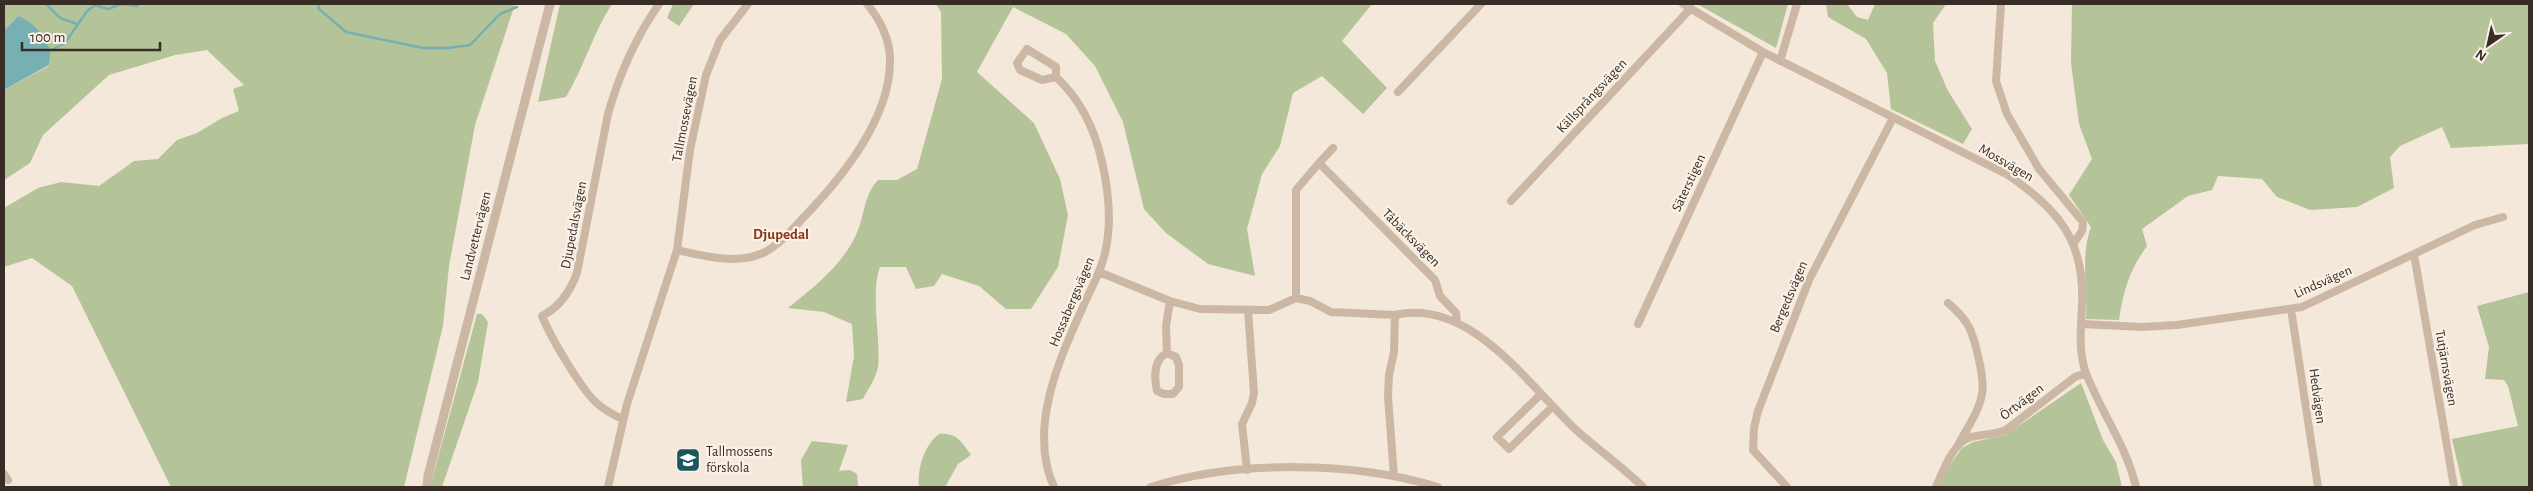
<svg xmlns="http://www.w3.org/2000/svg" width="2533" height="491" font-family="'Alegreya Sans',sans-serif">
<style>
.green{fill:#b5c399}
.water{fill:#77b0b2}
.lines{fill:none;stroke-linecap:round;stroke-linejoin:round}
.stream{stroke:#77b0b2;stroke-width:2.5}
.minor{stroke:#ccb7a5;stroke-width:8}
.tertiary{stroke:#ccb7a5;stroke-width:9}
.labels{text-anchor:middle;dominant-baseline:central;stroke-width:4.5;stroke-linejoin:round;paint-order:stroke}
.street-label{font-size:14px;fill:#382c27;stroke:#fbf2e7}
.poi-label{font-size:14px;fill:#382c27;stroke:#fbf2e7;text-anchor:start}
.neighbourhood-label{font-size:15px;font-weight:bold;fill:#8c361b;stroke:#fbf2e7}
</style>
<rect width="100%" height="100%" fill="#f3e8da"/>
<path class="green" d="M4,4H515L475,125L449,266L443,326L404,487H171L72,286L32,258L4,267V208L38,188L61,182L99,186L134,161L158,159L177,140L197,133L222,118L239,111L233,89L244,85L207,50L175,55L109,75L43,135L30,163L4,180V90L49,66L18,16L4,31Z
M560,4H612C593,33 584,67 566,97L538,102Z
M673,4H694L679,26L667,18Z
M936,4H1372L1342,41L1387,88L1363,114L1322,76L1293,93L1280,146L1262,174L1247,229L1255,276L1208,264L1166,233L1144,209L1123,122L1095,66L1066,34L1013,7L977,72L1034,123L1060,179L1068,215L1058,267L1031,309H1006L979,286L942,274L934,286L916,289L906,267H880C870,294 881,337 878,367C876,378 868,389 863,399L846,402L854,356L852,324L824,312L788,308C813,288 841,266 855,237C865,217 863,196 878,180H897L917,169L942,79L941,12Z
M1697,4H1788L1776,48Z
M1826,4H1847L1857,17L1868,20L1875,4H1946L1933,23L1935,61L1948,91L1972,129L1963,144L1891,109L1887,73L1866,39L1828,17Z
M2072,4H2529V144L2451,148L2442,127L2400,146L2390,157L2394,188L2357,207L2310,210L2277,197L2262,179L2218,176L2212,190L2188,196L2142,229L2147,246C2130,269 2123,291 2119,320L2086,319C2088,288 2080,257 2091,227L2069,195L2092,159L2079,124L2071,63Z
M2529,292V487H2463L2452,439L2518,426L2508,386L2504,380L2485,379L2489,347L2477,306Z
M477,314H482L488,322L478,382L442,487H430Z
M2081,383L2103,440L2116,462L2122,487H1939L1947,469L1962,448L1973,442L2005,435Z
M939,434C956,432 962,442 971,455L958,464L945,487H919C917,470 924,445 939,434Z
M812,441L848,445L839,471L850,470L857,474L858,487H803L801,460Z"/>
<path class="water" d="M18,16C31,20 46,36 50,50C51,54 49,61 49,65L4,90V31Z"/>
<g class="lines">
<path class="stream" d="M46,4L60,18L77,24
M318,4L319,9L346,32L423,48H448L470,45L500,14L517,7
M50,51L65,43L87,11L95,5L108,9L121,4L137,6L138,4"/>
<path class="minor" d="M1683,4L1763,52L2008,175C2059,210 2085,241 2082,305C2081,328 2078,351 2086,373C2101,412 2127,447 2136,487
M2001,4L1996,81L2007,114L2039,169L2083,222L2082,231L2074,243
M1027,49L1056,67V77L1042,80L1020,70L1017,63Z
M1780,61L1797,4
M1398,92L1481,4
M1319,163L1333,148
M1511,201L1691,8
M677,250C704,256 736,265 763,253C778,246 792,230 803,218C842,178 891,117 890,59C890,39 879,18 867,4
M2414,254L2454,487
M1099,272L1170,301L1200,309L1269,310L1296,298L1310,301L1331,312L1395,315L1394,352L1389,375L1388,397L1394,476
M1296,298V190L1319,163L1435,280L1440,296L1456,313L1457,322
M1948,303C1956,310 1965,318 1970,329C1976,344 1985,379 1982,394C1979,411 1968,427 1959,443
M2291,309L2318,487
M1395,315C1470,298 1527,383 1574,428C1596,448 1621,466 1643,487
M1638,324L1763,52
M2082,324L2142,327L2177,325L2302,307L2475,225L2503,217
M1167,353L1176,357L1179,365V387L1173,394H1164L1157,391C1154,377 1153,360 1167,353L1166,326L1170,301
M1541,394L1497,437L1509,449L1553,406
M622,419C614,415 606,411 599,405C583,393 550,336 542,316C560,307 570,292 577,273L608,114C619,75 636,37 659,4
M1247,470L1242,424L1252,403L1254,393L1248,310
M4,474L8,480
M608,487L627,404L677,250L690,150L706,75L720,40L748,4
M1054,487C1028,430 1058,362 1082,309C1090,290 1101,272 1105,253C1112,223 1109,192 1102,162C1095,130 1080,99 1056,77
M1151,487C1234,460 1355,461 1438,487
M1787,487L1753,450L1754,428L1758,411L1809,280L1893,118
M1936,487C1943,471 1953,442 1971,437C1983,434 1994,435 2006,430L2075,377L2086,373"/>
<path class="tertiary" d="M427,487L428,476L550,4"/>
</g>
<defs>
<symbol id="school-square" viewBox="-11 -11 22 22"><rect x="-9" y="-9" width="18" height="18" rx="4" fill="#1a575c" stroke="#fbf2e7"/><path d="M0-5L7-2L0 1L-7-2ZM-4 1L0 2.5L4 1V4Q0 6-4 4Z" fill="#fff"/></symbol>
</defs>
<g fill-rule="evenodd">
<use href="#school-square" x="674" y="446" width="28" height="28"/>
</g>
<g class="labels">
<g class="street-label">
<text transform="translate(1592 96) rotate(-47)">Källsprångsvägen</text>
<text transform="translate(685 119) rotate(-79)">Tallmossevägen</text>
<text transform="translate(2006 163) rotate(30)">Mossvägen</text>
<text transform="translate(1689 183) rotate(-65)">Säterstigen</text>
<text transform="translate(574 225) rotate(-79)">Djupedalsvägen</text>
<text transform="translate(476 236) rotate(-76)">Landvettervägen</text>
<text transform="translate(1411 238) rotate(45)">Tåbäcksvägen</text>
<text transform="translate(2323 282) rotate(-24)">Lindsvägen</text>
<text transform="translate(1789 297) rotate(-67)">Bergedsvägen</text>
<text transform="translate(1072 302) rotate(-67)">Hossabergsvägen</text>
<text transform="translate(2446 368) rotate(80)">Tutjärnsvägen</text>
<text transform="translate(2317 396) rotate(82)">Hedvägen</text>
<text transform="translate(2022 402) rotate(-37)">Örtvägen</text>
</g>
<g class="poi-label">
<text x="706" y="452">Tallmossens<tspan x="706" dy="16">förskola</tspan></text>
</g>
<g class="neighbourhood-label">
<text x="781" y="234">Djupedal</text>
</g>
</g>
<rect width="2533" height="491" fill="none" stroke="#382c27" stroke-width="10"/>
<g transform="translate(2488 45) rotate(214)" stroke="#fbf2e7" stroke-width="4" paint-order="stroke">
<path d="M0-4L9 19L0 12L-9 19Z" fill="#382c27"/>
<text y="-8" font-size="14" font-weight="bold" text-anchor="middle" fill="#382c27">N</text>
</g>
<path d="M22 42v8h138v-8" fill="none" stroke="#382c27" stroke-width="2.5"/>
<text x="30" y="42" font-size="15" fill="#382c27" stroke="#fbf2e7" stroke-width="4" paint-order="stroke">100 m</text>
</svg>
